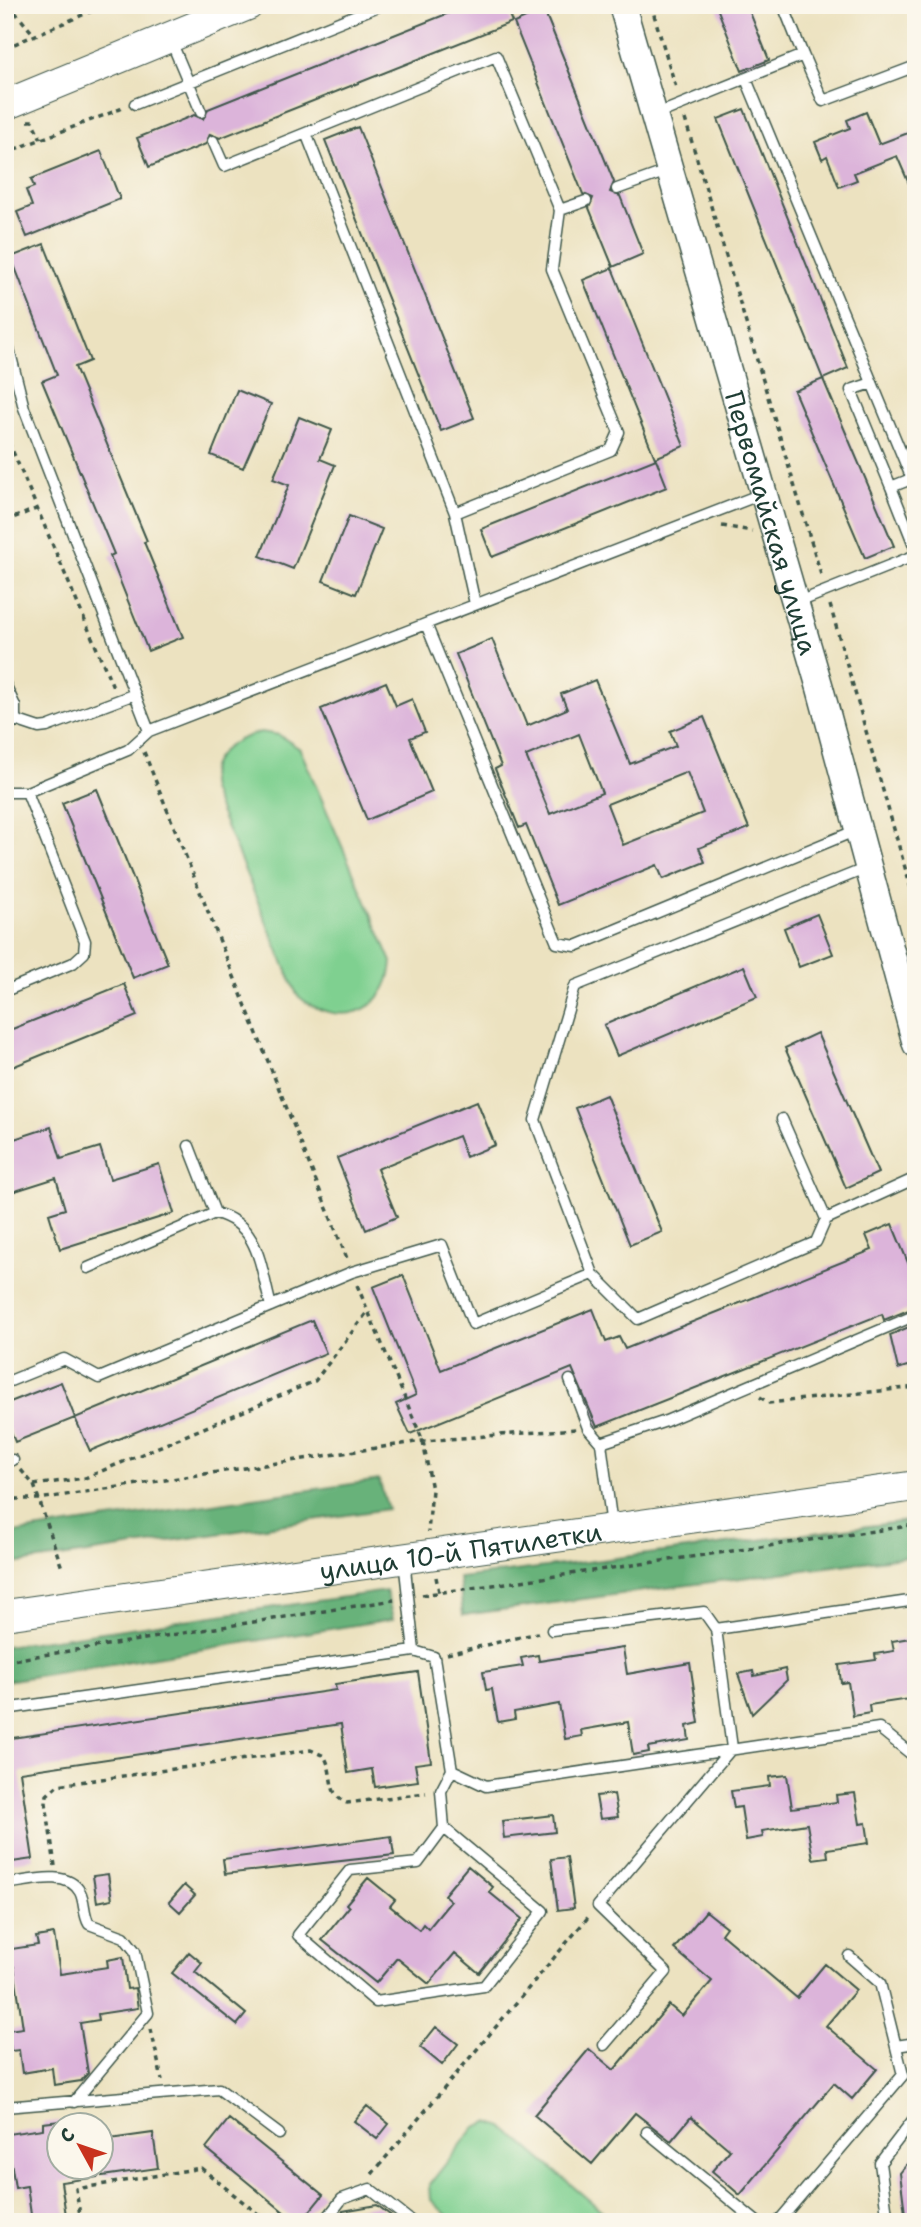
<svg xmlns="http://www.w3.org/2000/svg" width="921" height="2227" font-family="'Shantell Sans',sans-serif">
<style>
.green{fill:#7fd090;stroke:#4f8662;stroke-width:2}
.forest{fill:#67b27a;stroke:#437857;stroke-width:2}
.building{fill:#dcb4da;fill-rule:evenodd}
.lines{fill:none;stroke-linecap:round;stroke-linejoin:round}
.service-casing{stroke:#3e5649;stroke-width:13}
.tertiary-casing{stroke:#3e5649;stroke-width:29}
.secondary-casing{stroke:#3e5649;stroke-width:32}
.path{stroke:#3e5649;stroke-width:3.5;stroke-dasharray:5 5;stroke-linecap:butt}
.service{stroke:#fff;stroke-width:10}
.tertiary{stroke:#fff;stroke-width:26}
.secondary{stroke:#fff;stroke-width:30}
.labels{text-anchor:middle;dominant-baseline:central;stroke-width:7;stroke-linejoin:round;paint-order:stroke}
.street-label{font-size:26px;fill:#1f3d34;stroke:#fbf7ec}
</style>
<rect width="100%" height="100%" fill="#fbf7ec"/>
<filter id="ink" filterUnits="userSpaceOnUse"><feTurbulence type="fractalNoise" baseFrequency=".0143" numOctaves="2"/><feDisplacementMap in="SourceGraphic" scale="14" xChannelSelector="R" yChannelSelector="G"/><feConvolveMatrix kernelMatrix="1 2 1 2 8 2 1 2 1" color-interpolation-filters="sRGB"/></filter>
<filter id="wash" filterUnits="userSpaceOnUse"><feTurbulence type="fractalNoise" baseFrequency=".00686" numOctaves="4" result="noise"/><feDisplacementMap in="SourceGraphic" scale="28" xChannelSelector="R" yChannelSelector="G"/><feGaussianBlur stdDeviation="1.57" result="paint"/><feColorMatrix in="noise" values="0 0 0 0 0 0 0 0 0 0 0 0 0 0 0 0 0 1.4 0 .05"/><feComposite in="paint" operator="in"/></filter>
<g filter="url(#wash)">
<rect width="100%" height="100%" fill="#ece2c0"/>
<path class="green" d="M261,732L279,735L300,749L392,962C388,1016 335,1029 297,995L211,790C204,757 232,739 261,732Z
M488,2122L503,2127L615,2222H454L430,2199L429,2185L475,2127Z"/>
<path class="forest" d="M379,1480L388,1509L5,1565V1534Z
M916,1520V1555L463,1615L459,1578Z
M386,1591L393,1619L5,1681V1646Z"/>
<g id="blocks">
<path class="building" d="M469,5H505L512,22L220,138L210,134L206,144L149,167L137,138L194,115L203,119L208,109Z
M716,5H747L769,60L742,71Z
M544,10L614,182L610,192L620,196L643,254L613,267L589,208L593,198L583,194L514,23Z
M744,109L848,368L823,379L718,119Z
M866,112L879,144L916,130V200L897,156L854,173L857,180L839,187L827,156L822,159L815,142L850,128L847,120Z
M358,127L474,418L441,431L325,140Z
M101,151L120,199L27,237L17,212L32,206L26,190L34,187L31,179Z
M44,244L90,361L75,367L147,541L144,542L183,637L148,651L110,556L114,554L42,381L57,375L11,257Z
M612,268L684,446L655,458L583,280Z
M823,379L894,546L865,558L794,391Z
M237,390L271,404L243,468L211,455Z
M299,417L332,430L320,459L335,465L293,569L260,556L289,485L273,479Z
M656,459L667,487L492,557L481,529Z
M349,516L382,529L356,594L323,581Z
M492,639L527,726L567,709L561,694L595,680L630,764L676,746L670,731L704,717L749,828L699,848L705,862L663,879L657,865L558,905L526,825L519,828L495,769L501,766L456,654ZM579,734L602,793L550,814L526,756ZM687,772L703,813L623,845L607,804Z
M386,682L396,706L412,699L425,732L410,738L432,792L367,820L321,709Z
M97,789L168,964L133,978L62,803Z
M817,914L833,954L799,967L784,928Z
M744,966L757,997L617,1056L604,1025Z
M124,984L137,1016L5,1070V1032Z
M817,1033L878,1173L846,1188L785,1048Z
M606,1095L662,1232L630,1245L575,1108Z
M477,1101L495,1145L466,1157L458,1136L377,1169L397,1217L366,1230L337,1158Z
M51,1127L61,1159L100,1147L110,1179L159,1164L174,1213L60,1249L49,1214L65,1209L56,1178L9,1193L5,1179V1142Z
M892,1224L916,1282V1307L884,1320L882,1314L597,1427L572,1368L410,1434L396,1404L416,1395L373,1287L403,1275L441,1370L593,1309L606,1342L619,1337L625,1349L872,1250L866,1235Z
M312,1320L326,1353L90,1451L75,1418Z
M916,1324V1372L907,1366L898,1369L890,1335Z
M61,1382L75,1418L15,1442L10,1429L5,1431V1404Z
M910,1638L911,1647H916V1698L869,1705L870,1713L853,1716L848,1682L841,1683L839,1665L876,1660L875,1654L894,1651L892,1641Z
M623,1648L627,1674L690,1663L699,1723L687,1726L689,1740L648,1747L649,1752L633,1755L628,1722L581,1730L582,1736L565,1739L559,1704L514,1712L515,1719L498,1722L492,1689L486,1690L483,1672L523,1666L521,1658L538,1655L539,1661Z
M785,1669L787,1680L752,1714L738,1674L753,1671L754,1676Z
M418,1672L431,1762L415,1764L418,1781L375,1787L372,1769L348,1773L341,1724L20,1772L33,1859L5,1863V1739L336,1690L335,1684Z
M787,1775L792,1808L837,1802L836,1795L855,1793L860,1824L866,1823L869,1843L827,1849L828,1857L813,1859L807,1824L762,1831L763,1837L746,1840L741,1807L734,1808L731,1791L770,1786L769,1777Z
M614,1794L618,1817L600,1819L596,1796Z
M553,1815L555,1832L504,1838L502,1821Z
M391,1836L394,1855L225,1874L223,1859Z
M567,1857L574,1908L558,1910L551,1859Z
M468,1866L493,1887L489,1892L522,1919L479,1973L455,1953L429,1984L397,1958L376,1983L322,1940L349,1907L346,1904L368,1878L395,1900L390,1906L419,1930L423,1924L428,1929L451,1901L444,1895Z
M108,1874L112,1899L97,1902L93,1876Z
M184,1885L195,1895L180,1912L169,1902Z
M706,1911L726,1927L721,1934L797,1998L825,1964L856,1990L826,2026L877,2069L852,2099L834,2083L740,2195L712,2171L730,2150L691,2117L671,2141L635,2113L592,2164L534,2115L589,2049L614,2070L669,2005L682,2016L712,1981L674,1949Z
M54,1934L60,1974L108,1967L107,1960L123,1957L127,1989L135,1988L138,2008L98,2014L99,2020L80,2023L88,2073L81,2081L54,2085L52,2068L22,2073L19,2050L11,2051L8,2030L23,2028L14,1967L8,1968L5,1953V1950L38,1945L36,1937Z
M189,1952L202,1963L195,1972L246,2014L237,2025L172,1973Z
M436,2027L458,2044L442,2065L420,2047Z
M367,2106L389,2124L377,2139L354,2121Z
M229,2119L323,2195L301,2222H296L206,2148Z
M60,2121V2167H97L98,2177L61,2182L67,2222H32L27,2186L15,2188L7,2134L43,2129V2123Z
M153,2133L158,2168L102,2176V2140Z
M916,2153V2222H906L900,2173Z
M377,2205L399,2222H334L343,2211Z"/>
</g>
</g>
<g filter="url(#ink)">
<use href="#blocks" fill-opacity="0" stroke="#3e5649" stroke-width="2"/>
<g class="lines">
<defs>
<path id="service" d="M5,6L6,5
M171,41L201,112
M803,55L823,101L916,66
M746,79L912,479
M135,104L381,5
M655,115L803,55L783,5
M213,141L224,166L306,133
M617,189L670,170
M560,210L586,201
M5,333L24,408L149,731
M872,383L851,390L891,487
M916,477L891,487L916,550
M455,513L611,450L619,432L552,269L560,210L496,56L306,133L455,513L475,604
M796,603L916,555
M426,624L557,943L576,946L857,830
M5,684L15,706V720L5,730
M15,720L39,728L47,727L135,694
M5,792H27L128,750L149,731L764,493
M5,991L73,963L84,953L85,941L27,792
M189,1146L215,1213
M826,1219L916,1178
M88,1268L215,1213C260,1224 260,1267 271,1306
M593,1274L638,1319L816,1242L826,1219L782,1119
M570,1380L588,1428L601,1443L612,1526
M5,1383L64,1359L99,1378L352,1272L442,1245L473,1324L593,1274L535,1120L575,986L867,868
M601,1443L666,1421L916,1315
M5,1463L13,1460
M716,1629L916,1600
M552,1630L704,1612L716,1629L732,1748L598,1906L666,1972L604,2045
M414,1651L434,1657L452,1770L486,1786L879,1728L916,1758
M5,1709L414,1651L404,1560
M444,1828L418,1863L350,1870L298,1935L376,2002L484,1986L543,1911L444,1828L441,1791L452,1770
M5,1884C26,1882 67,1868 80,1892C85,1901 83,1914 89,1924L124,1937L135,1951L148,2013L74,2102
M896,2046L916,2043
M5,2107L219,2089L279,2134
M647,2132L757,2222
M324,2222L342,2199L370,2189L412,2222
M778,2222L903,2075L880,1983L849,1956
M888,2222L880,2163L916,2116"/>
<g id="tertiary">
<path id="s1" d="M622,5L820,688L916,1044"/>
</g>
<g id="secondary">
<path d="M5,105L248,5"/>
<path id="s2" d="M5,1615L916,1486"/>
</g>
</defs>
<use href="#service" class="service-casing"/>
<use href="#tertiary" class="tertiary-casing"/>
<use href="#secondary" class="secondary-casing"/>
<path class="path" d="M651,5L677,91
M15,12L35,36
M5,48L106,5
M685,119L822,578
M28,121H32L41,139
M5,153L123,108
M5,433L114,689
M5,521L36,509
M722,526L752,531
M830,605L916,906
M144,752L348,1261
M357,1285L423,1441L432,1490L428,1532
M760,1397L769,1403L916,1387
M21,1470L34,1485L62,1568
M34,1485L85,1478L315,1381L368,1311
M5,1499H39L423,1441L576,1429
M436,1577L439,1592
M422,1595L916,1525
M447,1654L538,1633
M5,1661L394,1600
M55,1866L46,1803L47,1795L58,1785L311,1750L324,1756C335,1773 325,1794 347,1803L426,1793
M151,2029L162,2080
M372,2174L590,1915
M81,2222L76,2189L201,2168L268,2222"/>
<use href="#service" class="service"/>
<use href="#tertiary" class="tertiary"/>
<use href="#secondary" class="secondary"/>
</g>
</g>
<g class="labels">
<g class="street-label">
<text stroke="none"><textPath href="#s1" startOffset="539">Первомайская улица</textPath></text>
<text stroke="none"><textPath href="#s2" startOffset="460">улица 10-й Пятилетки</textPath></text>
</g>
</g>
<rect width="921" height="2227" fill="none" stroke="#fbf7ec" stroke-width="28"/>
<g transform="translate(80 2146) rotate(310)"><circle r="33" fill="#fbf7ec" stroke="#a3ada2" stroke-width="2"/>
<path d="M0-5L12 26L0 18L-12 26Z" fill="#c8321e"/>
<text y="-10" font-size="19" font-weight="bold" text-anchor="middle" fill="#1f3d34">С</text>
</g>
</svg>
